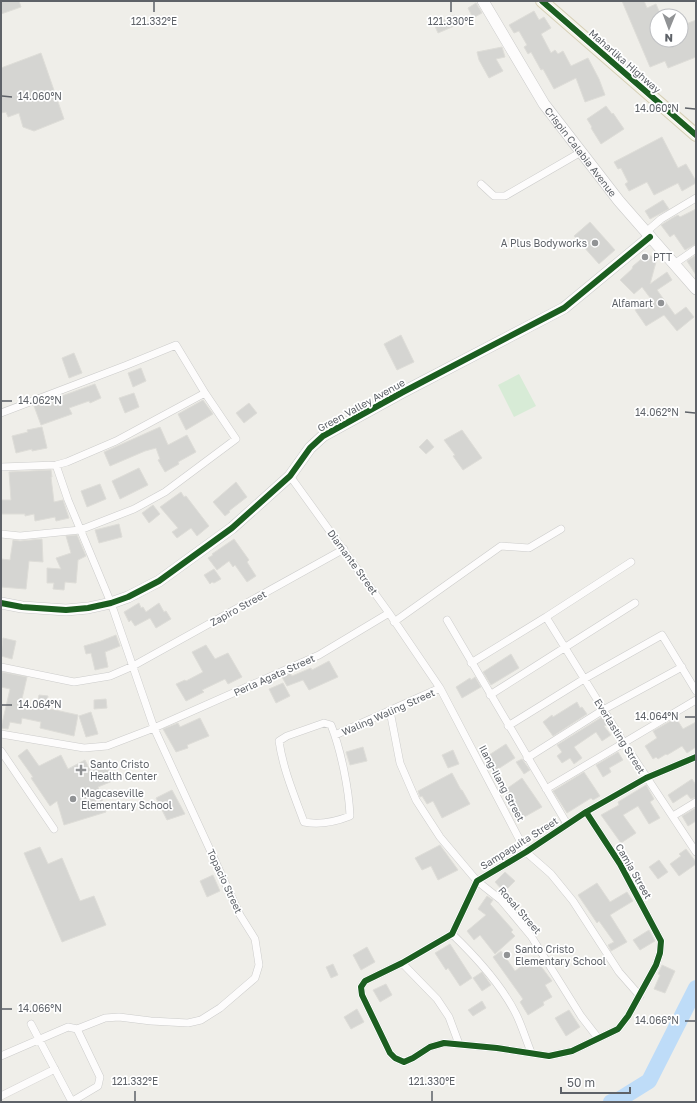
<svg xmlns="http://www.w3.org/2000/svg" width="697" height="1103" font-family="'Golos Text',sans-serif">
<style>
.green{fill:#d7ebd6}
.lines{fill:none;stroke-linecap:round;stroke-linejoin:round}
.river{stroke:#bedcf8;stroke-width:16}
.building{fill:#d5d5d2;stroke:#deddd8}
.street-casing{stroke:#cccccb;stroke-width:8}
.secondary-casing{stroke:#cbcbca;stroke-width:12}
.primary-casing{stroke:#d7d0b7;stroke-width:14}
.street{stroke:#fdfcfc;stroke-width:7}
.secondary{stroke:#fdfcfc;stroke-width:11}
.primary{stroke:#f4f3e9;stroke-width:12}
.cycleway-casing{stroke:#fff;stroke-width:8}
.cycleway{stroke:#1b5e20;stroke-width:6}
.ticks{fill:none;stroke:#5e6268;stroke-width:1.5}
.poi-dot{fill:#919395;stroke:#fff;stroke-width:1.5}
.labels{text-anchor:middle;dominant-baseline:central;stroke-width:3.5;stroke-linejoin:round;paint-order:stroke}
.street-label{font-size:10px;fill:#5e6268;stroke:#fff}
.poi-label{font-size:10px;fill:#5e6268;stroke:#fff;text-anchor:start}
.ticks-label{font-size:10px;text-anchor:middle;fill:#5e6268;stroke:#fff;stroke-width:3.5;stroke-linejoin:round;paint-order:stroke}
</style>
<rect width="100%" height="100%" fill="#efeee9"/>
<path class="green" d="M519,374L536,406L514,417L498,385Z"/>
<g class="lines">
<path class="river" d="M611,1102L620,1099L649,1081L696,988"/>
</g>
<path class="building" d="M1,1H19L21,7L1,14Z
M622,1H644L647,8L656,4L661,16H657V40H681V26L696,20V57L668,68L665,61L650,67Z
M476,3L482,13L473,18L468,8Z
M534,11L539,20L544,17L551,28L541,34L551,53L555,50L558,54L563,51L571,66L588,58L599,79L605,95L585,102L576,78L554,89L543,69L541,70L531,52L528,54L524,47L527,45L519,31L514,33L509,25Z
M455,15L459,24L438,33L434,24Z
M502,47L505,57L496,59L503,71L489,78L479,60L477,52Z
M41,53L64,119L34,131L23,127L19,113L8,117L6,112L1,113V68Z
M606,106L612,114L613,113L624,129L601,144L591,128L592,127L587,119Z
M662,137L678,168L686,164L696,181V183L682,191L678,183L654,195L647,182L629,191L625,184L628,182L621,168L618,169L614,162Z
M663,200L669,209L650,219L645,211Z
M696,209V244L685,250L674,234L670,237L661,225L674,217L678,215L680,217Z
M590,222L615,250L599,264L574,236Z
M649,255L653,257L656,262L650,284L667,272L672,280L657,290L675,315L686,307L694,317L677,331L664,315L646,326L635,310L651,299L642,287L634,294L620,280L632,269L633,266L645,256Z
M696,255V275L687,261Z
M401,335L414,362L397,370L384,344Z
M74,353L82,373L69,378L62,358Z
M141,368L146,381L133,387L128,373Z
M95,384L101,398L90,403L89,401L69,408L72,414L41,425L34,406Z
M134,393L139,407L125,413L119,398Z
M203,400L213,414L186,430L178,414Z
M249,403L257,413L244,423L236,413Z
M42,427L47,448L32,451V449L16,453L12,436L28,432L27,430Z
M160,427L168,445L187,435L196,452L178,462L179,464L165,472L158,460L160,459L156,448L145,451L110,466L104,452Z
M462,430L482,458L463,470L453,456L455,455L444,440Z
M427,439L434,447L426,454L419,447Z
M139,468L148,485L120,499L112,481Z
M51,470L52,477H51L54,502L63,500L69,518L56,521L55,517L35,521L34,514L25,516V514H1V500H11L9,472Z
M236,482L247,497L229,511L230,512L225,516L213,502Z
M100,484L106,499L87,507L81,491Z
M181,492L184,497L186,496L209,526L197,536L191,528L177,538L172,532L178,528L160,507Z
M153,505L160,514L149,523L142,513Z
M119,524L122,537L99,543L95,530Z
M77,535L86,556L78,560L76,583L65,582L64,590L53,589L54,583H47V568L61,569L56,558L71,553L66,536Z
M42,539L43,562L29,561L26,589L1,587V559L10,560L13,540L20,541Z
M234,539L249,560L247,562L256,576L247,582L235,565L233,567L229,561L217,570L208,558L213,555L212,554Z
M214,569L221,579L214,583L212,582L210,584L204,575Z
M139,603L141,608L143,607L146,612L159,603L164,612L166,611L171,619L156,628L150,618L135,626L131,620L129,622L124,612Z
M116,635L120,646L105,652L108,667L95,670L91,653L86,654L84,646L101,641Z
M3,638L16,641L12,659L1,656Z
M206,645L215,659L228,653L242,677L228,684L225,679L202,690L204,692L186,701L176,684L185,680L186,681L203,672L192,652Z
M511,654L519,668L491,685L483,672Z
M329,661L338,677L309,690L303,680L287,686L282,677L290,673L292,676L311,668L312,670Z
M2,672L27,677L21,703L37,706L39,695L48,696L46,708L78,715L74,736L40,728L41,722L22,718L21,724L10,722L8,729L1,728L10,689L1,687Z
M475,677L481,687L462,698L456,687L470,678L471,680Z
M283,683L290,696L276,703L269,689Z
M106,699L107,708L94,709V700Z
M577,702L580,708L582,707L587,714L553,736L543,722L552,715L553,717Z
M91,712L98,734L86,737L79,716Z
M602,717L607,725L604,726L611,735L602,741L596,732L574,747L582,758L574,764L570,758L562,763L557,756L562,752L557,745Z
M200,718L209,736L187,745L188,748L176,752L163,729L178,723L180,727Z
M676,718L683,729L696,722V747L687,753L682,746L667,755L666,754L658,759L656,757L653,759L645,746L657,738L653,731Z
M506,744L515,758L495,771L486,757Z
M363,747L367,761L350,765L346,752Z
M27,749L39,766L61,755L68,769L85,760L90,770L107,764L115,780L98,787L106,812L64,825L57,801L50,806L31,778L33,777L18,756Z
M453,750L459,764L448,768L442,755Z
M618,752L623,760L609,768L611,772L603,777L596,765Z
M522,759L530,770L524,774L516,762Z
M584,772L600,796L593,800L591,798L567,813L553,791Z
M452,773L461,790H462L470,804L442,818L433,801L427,804L422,796L420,797L418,791Z
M522,778L542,807L519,820L512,809L514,808L502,792Z
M692,779L696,785V797L691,799L687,794L673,803L668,795Z
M646,785L654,799L650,802L660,818L649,824L638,806L623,815L636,833L621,843L601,815L619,805L618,802Z
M172,790L185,814L167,820L156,798Z
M696,808V821L688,826L682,816Z
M440,845L458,870L438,880L431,866L422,870L415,858Z
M40,847L48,864L62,858L80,901L94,896L106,925L62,942L24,853Z
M686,849L696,862V864L679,876L670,864L681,856L679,854Z
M659,860L668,872L658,879L649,867Z
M505,872L515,881L504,892L495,882Z
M213,875L220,891L207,897L200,881Z
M597,883L610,902L627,892L633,901L610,915L627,942L611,951L608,945L614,942L599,921L597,923L578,895Z
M487,896L493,900L490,904L513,930L511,932L515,936L495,954L480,935L474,940L467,931L486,915L478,909Z
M649,930L655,941L640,950L633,940Z
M450,944L472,978L460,986L448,968L446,970L435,953Z
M367,947L375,962L361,970L353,955Z
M501,951L515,971L534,957L552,981L545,985L552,997L543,1002L544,1005L528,1015L520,1002L523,999L493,957Z
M333,964L338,975L331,978L326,967Z
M662,965L675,971L665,993L654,989L660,975L658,974Z
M482,972L491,985L482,991L473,978Z
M386,984L392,995L380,1002L373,990Z
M482,1001L486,1008L473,1016L468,1010Z
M357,1009L364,1022L351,1029L344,1017Z
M569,1010L580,1027L566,1036L555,1018Z"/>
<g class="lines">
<defs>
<path id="street" d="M481,184L494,196H505L581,152
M646,232L661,219L696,198
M674,264L696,249
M1,413L127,365L176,345L205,393L236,439L165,492L134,509L80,530L20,536L1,534
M56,465L68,500L111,603L154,728L240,915L255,939L259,965L255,978L220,1008L201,1020L188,1023L151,1021L119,1017L105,1018L77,1029
M1,467L56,465L67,462L116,441L205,393
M290,476L389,613L440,688L526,852L551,874L573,901L619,972L640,996
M546,617L624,743L696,852
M447,620L567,824
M394,622L501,546L529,548L561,529
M471,663L546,617L631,562
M1,667L74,682L110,676L133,666L344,549
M490,695L635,603
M390,711L400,763L416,800L440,837L477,881L501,900L531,936L581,1016L598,1038
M324,723L331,725C341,750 349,790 350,816C335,822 319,825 304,822C294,795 283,769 279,741L287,736Z
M508,726L584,679L662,635L696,691
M1,734L84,748L107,746L154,728L319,655L389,613
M335,735L440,688
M1,751L54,829
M527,758L603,710L682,667
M546,789L696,700
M586,812L620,864L661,941L660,953L656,965L628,1016L618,1029L572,1051L549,1056L497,1048L444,1043L430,1047L413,1058L404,1062L395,1058L390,1053L362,995L361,987L365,981L402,963L452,934L477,881L526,852L586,812L646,778L696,757
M673,816L696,802
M452,934C476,957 501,984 516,1014C522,1026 526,1040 531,1052
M402,963L437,999L449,1017L459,1044
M31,1024L72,1102
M1,1056L68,1027L77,1029L100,1077L98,1086L71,1102
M1,1096L55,1069"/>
<g id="secondary">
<path id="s1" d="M483,1L544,104L619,201L696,289"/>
<path d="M1,603L22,607L66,610L88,608L111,603L128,597L159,581L232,528L290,476L310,448L323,436L403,392L564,308L650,237"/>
</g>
<path id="primary" d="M542,1L696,135"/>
</defs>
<use href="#street" class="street-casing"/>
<use href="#secondary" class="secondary-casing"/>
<use href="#primary" class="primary-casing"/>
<use href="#street" class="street"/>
<use href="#secondary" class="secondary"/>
<use href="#primary" class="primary"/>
<defs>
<path id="cycleway" d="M542,1L696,135
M1,603L22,607L66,610L88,608L111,603L128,597L159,581L232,528L290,476L310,448L323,436L403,392L564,308L650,237
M586,812L620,864L661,941L660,953L656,965L628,1016L618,1029L572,1051L549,1056L497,1048L444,1043L430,1047L413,1058L404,1062L395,1058L390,1053L362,995L361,987L365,981L402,963L452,934L477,881L526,852L586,812L646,778L696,757"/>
</defs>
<use href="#cycleway" class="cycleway-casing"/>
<use href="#cycleway" class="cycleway"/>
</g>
<path class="ticks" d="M154,12V2M451,12V2M2,96L12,97M685,108L695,109M2,401H12M685,412L695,413M2,705H12M685,717H695M2,1009H12M685,1021H695M135,1101V1091M432,1101V1091"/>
<g class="poi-dot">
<circle cx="595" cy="243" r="4"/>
<circle cx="645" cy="257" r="4"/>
<circle cx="661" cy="303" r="4"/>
<path d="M79 764h4v4h4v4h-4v4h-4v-4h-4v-4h4z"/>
<circle cx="73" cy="799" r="4"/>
<circle cx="507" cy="955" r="4"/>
</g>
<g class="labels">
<g class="street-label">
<text transform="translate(625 61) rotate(41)">Maharlika Highway</text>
<text stroke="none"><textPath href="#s1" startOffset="180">Crispin Calabia Avenue</textPath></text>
<text transform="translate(361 405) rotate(-29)">Green Valley Avenue</text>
<text transform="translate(353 562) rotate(54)">Diamante Street</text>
<text transform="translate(238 608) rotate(-29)">Zapiro Street</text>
<text transform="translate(274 675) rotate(-24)">Perla Agata Street</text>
<text transform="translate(388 712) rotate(-24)">Waling Waling Street</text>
<text transform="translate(620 736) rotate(58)">Everlasting Street</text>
<text transform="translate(502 783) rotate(62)">Ilang-Ilang Street</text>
<text transform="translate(519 843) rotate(-32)">Sampaguita Street</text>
<text transform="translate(634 871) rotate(60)">Camia Street</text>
<text transform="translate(225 881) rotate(65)">Topacio Street</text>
<text transform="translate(520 910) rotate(49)">Rosal Street</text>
</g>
<g class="poi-label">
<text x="587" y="243" text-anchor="end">A Plus Bodyworks</text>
<text x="653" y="257">PTT</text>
<text x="653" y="303" text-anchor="end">Alfamart</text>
<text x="90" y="764">Santo Cristo<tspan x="90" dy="12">Health Center</tspan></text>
<text x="81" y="793">Magcaseville<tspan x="81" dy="12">Elementary School</tspan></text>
<text x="515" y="949">Santo Cristo<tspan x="515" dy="12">Elementary School</tspan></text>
</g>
</g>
<g class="ticks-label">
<text x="154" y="25">121.332°E</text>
<text x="451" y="25">121.330°E</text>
<text x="40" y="100">14.060°N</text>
<text x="657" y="112">14.060°N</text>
<text x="40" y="404">14.062°N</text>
<text x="657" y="416">14.062°N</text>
<text x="40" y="708">14.064°N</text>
<text x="657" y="720">14.064°N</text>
<text x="40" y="1012">14.066°N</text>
<text x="657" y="1024">14.066°N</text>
<text x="135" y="1085">121.332°E</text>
<text x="432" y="1085">121.330°E</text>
</g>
<rect width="697" height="1103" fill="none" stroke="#5e6268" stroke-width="4"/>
<g transform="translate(669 28) rotate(181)"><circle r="19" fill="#ffffff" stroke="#bfc0c3"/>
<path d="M0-3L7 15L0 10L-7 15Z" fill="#919395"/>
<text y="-6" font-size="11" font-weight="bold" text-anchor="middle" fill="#5e6268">N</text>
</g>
<path d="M561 1087v6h69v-6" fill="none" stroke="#5e6268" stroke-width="2"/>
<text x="567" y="1087" font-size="12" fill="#5e6268" stroke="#ffffff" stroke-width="3" paint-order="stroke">50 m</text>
</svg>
